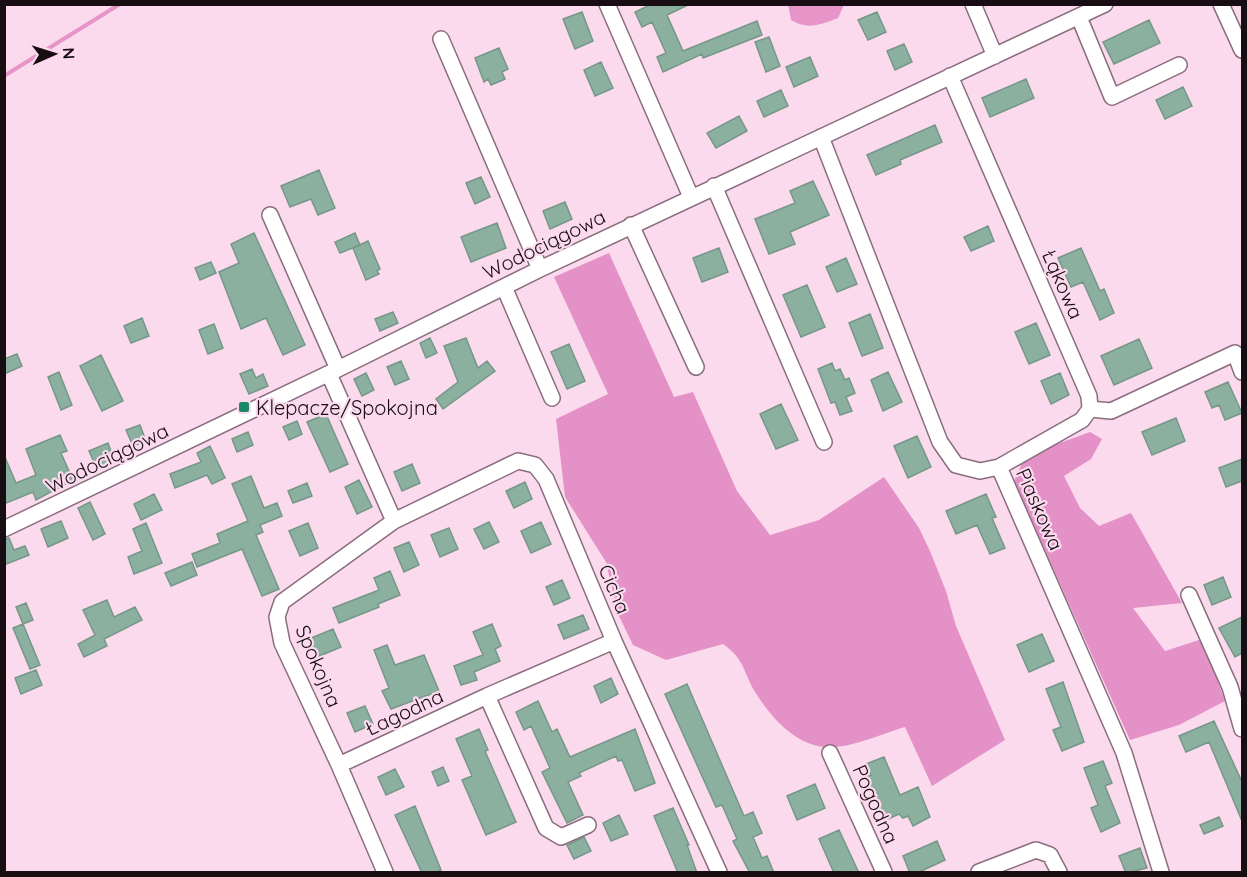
<svg xmlns="http://www.w3.org/2000/svg" width="1247" height="877" font-family="Quicksand,sans-serif">
<style>
.forest{fill:#e391c6}
.water{fill:#e794c9}
.lines{fill:none;stroke-linecap:round;stroke-linejoin:round}
.stream{stroke:#e794c9;stroke-width:4}
.building{fill:#8cb0a0;stroke:#759788;stroke-width:1.5}
.minor-casing{stroke:#8a6d7f;stroke-width:18}
.minor{stroke:#fff;stroke-width:15}
.poi-dot{fill:#1c8764;stroke:#fcdaee;stroke-width:2}
.labels{text-anchor:middle;dominant-baseline:central;stroke-width:4.5;stroke-linejoin:round;paint-order:stroke}
.street-label{font-size:20px;fill:#170d13;stroke:#fcdaee}
.poi-label{font-size:20px;fill:#170d13;stroke:#fcdaee;text-anchor:start}
</style>
<rect width="100%" height="100%" fill="#fcdaee"/>
<path class="forest" d="M609,253L674,397L693,392L737,491L770,535L819,520L884,477L919,528L930,551L946,591L956,626L1005,740L932,786L905,727C881,734 850,749 825,747C795,745 770,716 755,692C742,670 746,661 723,644L666,660L633,645L618,614L606,562L565,497L556,419L608,394L554,277Z
M1090,432L1102,439L1091,459L1064,476L1080,508L1099,526L1131,513L1182,603L1133,608L1165,651L1202,639L1225,701L1179,725L1130,740L1014,481L1023,461L1046,448Z"/>
<path class="water" d="M788,4H844V5L838,18C820,25 807,30 791,20Z"/>
<g class="lines">
<path class="stream" d="M4,76L120,4"/>
</g>
<path class="building" d="M652,4H690L667,15L683,51L757,21L762,35L703,58L702,54L663,72L657,57L666,53L652,22L642,27L635,12Z
M582,12L593,41L575,49L563,19Z
M877,12L886,32L868,40L858,20Z
M1149,20L1160,43L1114,64L1103,42Z
M769,37L780,66L766,72L755,42Z
M904,44L912,62L895,70L887,51Z
M499,48L508,69L502,72L505,79L491,85L488,79L484,82L475,58Z
M810,57L818,76L794,87L786,67Z
M601,62L613,88L595,96L584,70Z
M1026,79L1034,98L990,117L982,98Z
M1183,87L1192,106L1165,119L1156,100Z
M781,90L788,106L764,117L757,101Z
M739,116L747,131L716,148L707,133Z
M935,125L942,142L900,160L901,164L876,175L867,155Z
M319,170L335,208L318,215L311,199L290,207L281,186Z
M481,177L490,197L475,204L466,183Z
M813,181L829,215L790,232L795,244L769,254L755,219L795,203L790,191Z
M565,202L572,219L550,229L543,211Z
M497,223L506,248L471,262L461,237Z
M988,226L994,241L971,251L964,237Z
M254,233L305,345L283,355L266,318L241,329L219,272L239,263L231,244Z
M355,233L360,245L340,253L335,242Z
M368,241L380,269L377,271L379,274L366,280L353,248Z
M719,248L728,272L702,282L693,258Z
M1081,248L1100,291L1104,289L1114,313L1100,320L1083,282L1071,287L1058,258Z
M846,258L857,284L837,292L826,267Z
M211,262L216,273L200,280L195,268Z
M807,285L825,327L801,337L783,295Z
M393,312L398,323L380,331L375,319Z
M870,314L883,348L862,356L849,323Z
M142,318L149,336L131,343L124,326Z
M1036,323L1050,355L1029,364L1015,332Z
M214,324L223,348L208,354L199,330Z
M430,338L437,353L426,358L420,343Z
M466,338L478,368L487,361L495,371L443,409L436,399L458,382L444,346Z
M1139,339L1152,368L1114,385L1101,356Z
M569,344L585,381L567,389L551,352Z
M17,354L22,366L4,374V359Z
M101,355L123,401L102,411L80,366Z
M401,361L409,379L395,385L387,367Z
M832,363L835,371L840,369L845,380L849,378L855,393L846,397L852,411L840,415L835,402L831,403L818,369Z
M252,369L256,378L263,374L268,386L249,394L240,374Z
M59,372L72,405L61,410L48,377Z
M888,372L902,402L883,411L871,380Z
M366,373L374,390L362,396L354,379Z
M1060,373L1069,395L1051,404L1041,381Z
M1228,382L1242,413L1225,420L1219,405L1212,408L1205,392Z
M781,404L798,440L776,449L760,414Z
M326,414L348,464L330,472L307,422Z
M1176,418L1185,441L1152,455L1142,432Z
M297,421L302,434L289,440L283,427Z
M140,425L146,441L133,446L126,430Z
M248,432L253,445L237,452L232,439Z
M60,435L67,451L61,453L73,480L36,500L33,492L4,504V455L16,483L36,475L26,449Z
M917,436L931,467L908,478L894,446Z
M108,443L115,462L97,469L89,451Z
M210,446L225,478L212,484L207,475L175,488L170,474L201,462L197,453Z
M1242,459V481L1226,487L1219,468Z
M412,464L420,483L402,491L394,472Z
M251,476L264,508L277,503L282,516L260,525L263,532L256,535L279,589L262,596L242,549L197,567L192,554L220,543L217,534L248,521L232,484Z
M359,480L372,507L357,514L345,487Z
M525,482L532,499L514,508L506,491Z
M307,483L312,496L293,503L288,491Z
M154,494L162,510L141,520L134,504Z
M986,494L996,517L992,518L1005,548L990,554L977,525L956,534L946,511Z
M90,502L105,534L93,540L78,508Z
M61,521L68,538L48,547L41,529Z
M489,522L499,542L484,549L474,529Z
M541,522L551,544L531,553L521,531Z
M146,523L162,563L134,574L128,557L142,551L133,529Z
M308,523L318,548L300,556L289,531Z
M449,528L458,549L440,557L431,535Z
M9,538L14,550L25,546L29,555L4,565V539Z
M409,542L419,565L404,572L394,548Z
M192,562L197,575L171,586L165,573Z
M390,571L400,595L378,604L379,607L339,623L333,608L379,590L374,578Z
M1223,577L1231,597L1212,605L1204,585Z
M562,580L570,598L554,605L546,587Z
M107,600L114,617L135,607L142,620L104,639L107,646L84,657L78,644L95,635L83,610Z
M26,603L33,620L23,624L16,607Z
M583,615L589,629L564,639L558,625Z
M1242,617V653L1235,657L1219,628Z
M23,624L40,665L30,669L13,628Z
M492,624L501,646L495,649L500,661L474,672L477,680L461,685L454,666L483,655L473,632Z
M333,629L341,647L317,657L309,639Z
M1042,634L1054,661L1029,672L1017,645Z
M387,645L395,665L424,655L439,691L391,709L382,691L389,688L374,650Z
M36,670L42,685L21,694L15,678Z
M611,678L618,694L601,703L594,686Z
M1063,682L1084,742L1062,751L1053,730L1061,727L1046,689Z
M687,684L744,816L753,812L762,833L753,837L762,858L767,856L774,873H750L733,841L737,839L722,805L716,807L665,694Z
M538,701L552,732L557,729L570,757L635,729L655,783L635,791L622,760L618,761L616,756L579,773L581,776L568,782L583,815L567,823L542,772L550,768L531,726L524,730L516,712Z
M365,706L373,724L355,732L347,713Z
M1214,721L1242,782V821L1209,742L1186,752L1179,736Z
M479,729L488,750L485,751L516,822L486,835L462,780L472,776L456,739Z
M884,757L900,795L918,787L930,817L913,826L908,816L903,818L899,814L884,821L866,777L871,775L866,764Z
M1103,761L1112,783L1105,786L1120,823L1101,832L1091,808L1098,805L1084,768Z
M443,767L449,781L438,786L432,772Z
M395,769L404,787L386,795L378,777Z
M815,784L825,808L797,820L787,796Z
M415,806L441,870L435,873H422L395,815Z
M673,808L689,845H687L697,873H678L654,816Z
M619,815L628,834L611,841L603,823Z
M1219,817L1223,826L1204,834L1200,825Z
M839,830L859,873H834L819,839Z
M584,837L591,851L574,859L567,845Z
M937,841L945,860L917,873H910L903,856Z
M1140,848L1147,868L1126,873L1119,856Z"/>
<g class="lines">
<defs>
<path id="minor" d="M607,4L691,197
M973,4L995,56
M1221,4L1242,50
M1079,17L1112,97L1179,65
M441,39L540,269
M950,76L1089,396L1090,409L1082,420L999,467
M821,137L940,442L956,465L980,471L999,467L1124,753L1161,872
M714,186L824,442
M270,215L338,369
M631,225L696,367
M504,287L552,398
M329,374L394,521
M1090,409L1111,411L1235,353L1242,372
M4,529L338,369L540,269L1105,4
M1189,595L1230,687L1242,729
M487,696L546,828L561,837L588,825
M830,753L884,872
M339,765L487,696L614,641
M385,872L339,765L282,643L277,617L282,602L394,521L518,461L535,465L546,479L614,641L719,872
M979,872L1036,850L1050,855L1059,872"/>
</defs>
<use href="#minor" class="minor-casing"/>
<use href="#minor" class="minor"/>
</g>
<rect class="poi-dot" x="238" y="401" width="12" height="12" rx="3"/>
<g class="labels">
<g class="street-label">
<text transform="translate(544 244) rotate(-26)">Wodociągowa</text>
<text transform="translate(1063 284) rotate(66)">Łąkowa</text>
<text transform="translate(107 458) rotate(-26)">Wodociągowa</text>
<text transform="translate(1040 509) rotate(66)">Piaskowa</text>
<text transform="translate(615 589) rotate(67)">Cicha</text>
<text transform="translate(319 666) rotate(67)">Spokojna</text>
<text transform="translate(404 712) rotate(-25)">Łagodna</text>
<text transform="translate(876 804) rotate(66)">Pogodna</text>
</g>
<g class="poi-label">
<text x="256" y="407">Klepacze/Spokojna</text>
</g>
</g>
<rect width="1247" height="877" fill="none" stroke="#170d13" stroke-width="12"/>
<g transform="translate(54 54) rotate(87)" stroke="#fcdaee" stroke-width="4.5" paint-order="stroke">
<path d="M0-4.5L10 22L0 15L-10 22Z" fill="#170d13"/>
<text y="-9" font-size="16" font-weight="bold" text-anchor="middle" fill="#170d13">N</text>
</g>
</svg>
